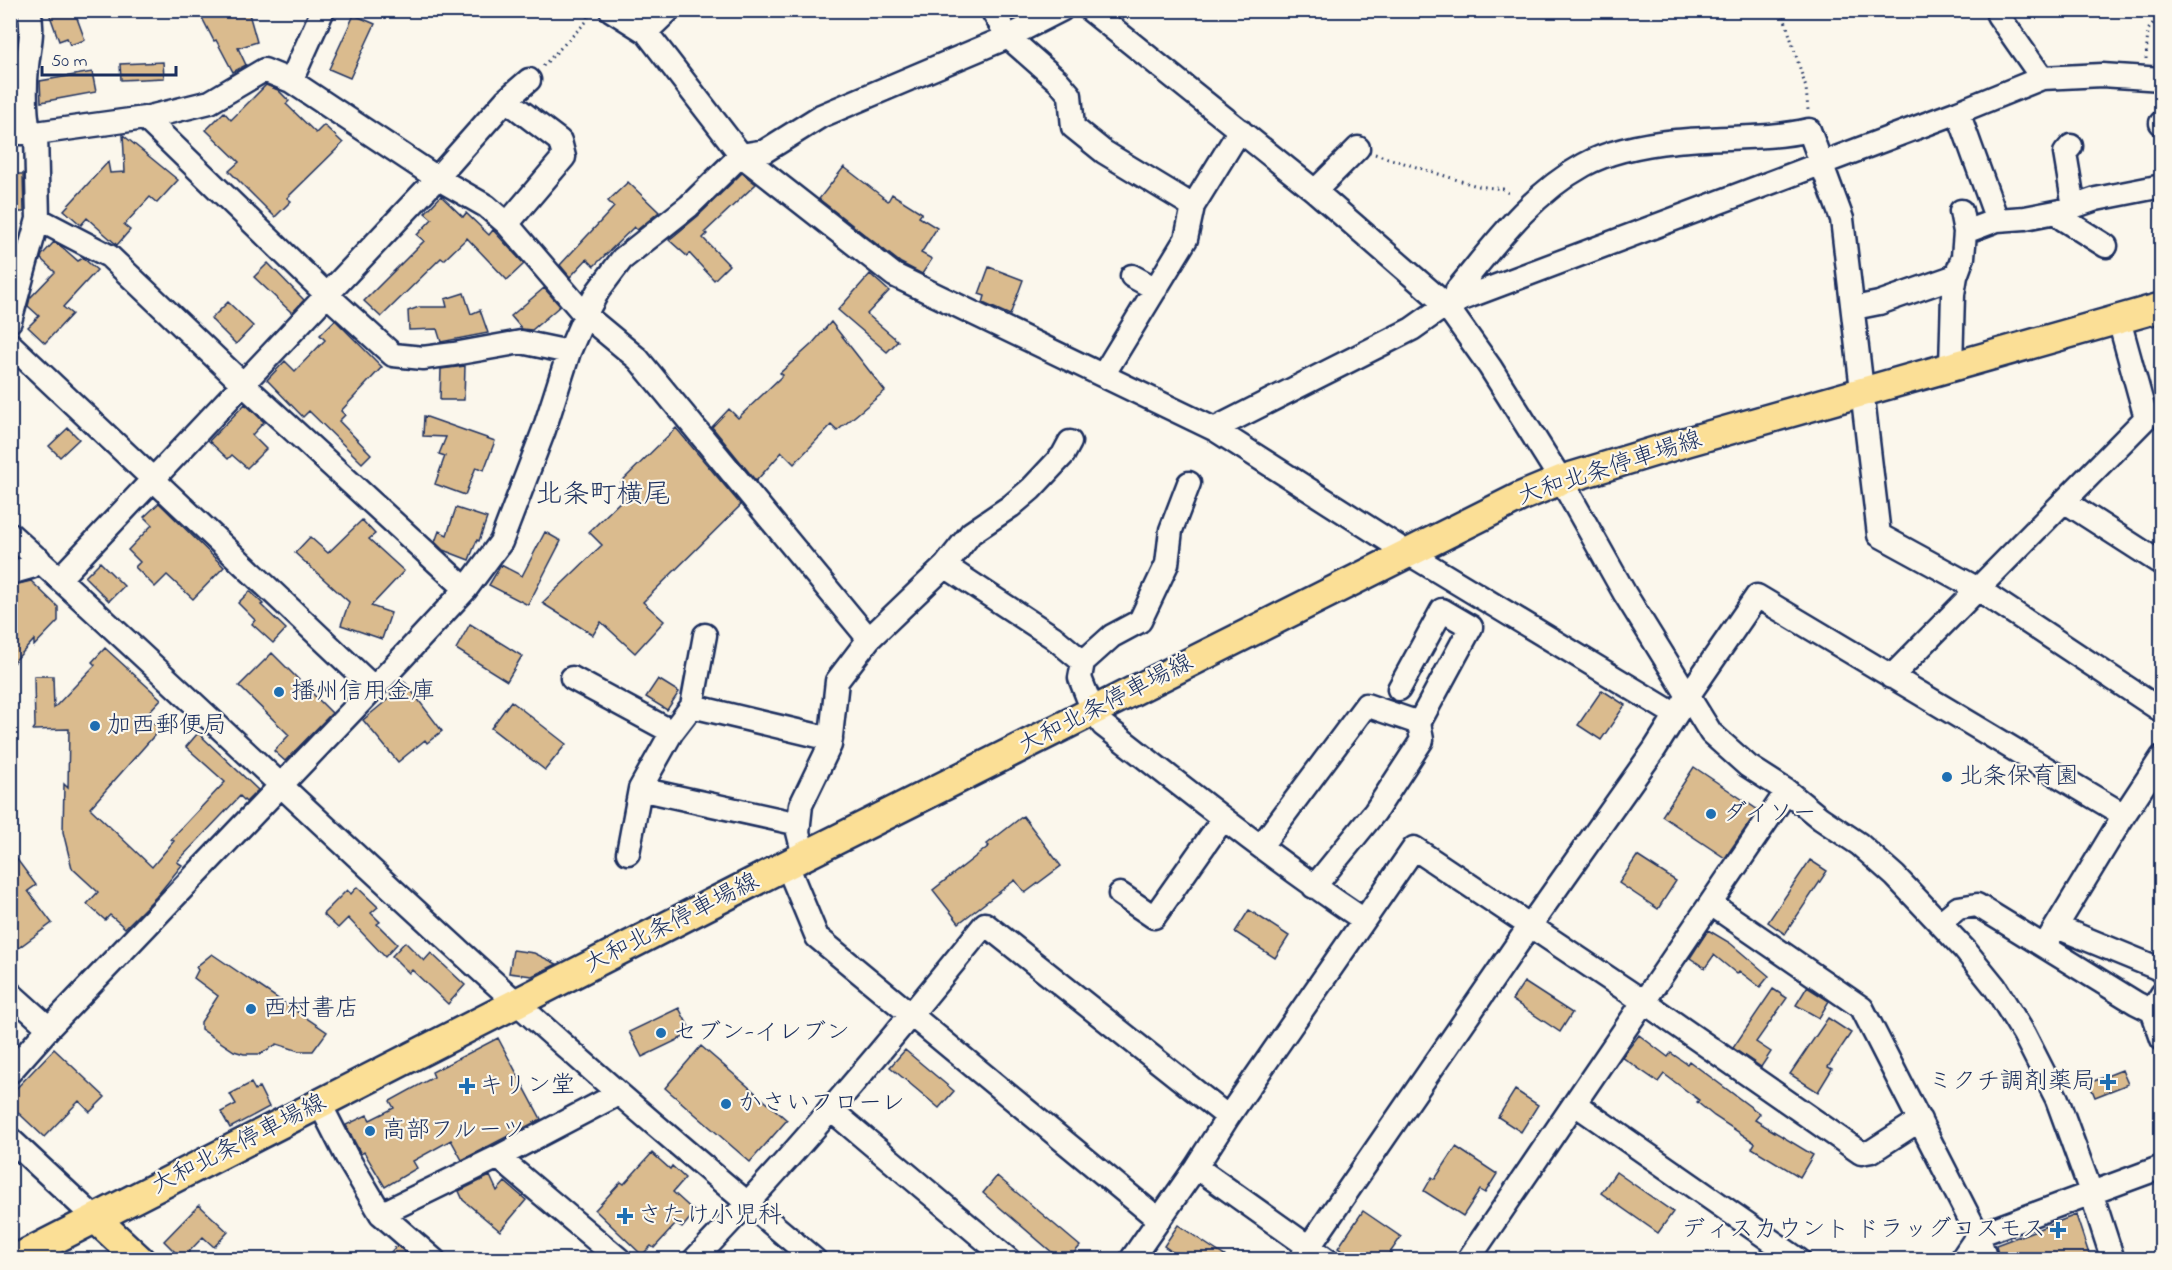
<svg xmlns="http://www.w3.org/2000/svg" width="2172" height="1270" font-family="'Indie Flower','Klee One',sans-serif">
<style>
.building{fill:#dabb8e;stroke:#1b2f5e;stroke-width:1.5}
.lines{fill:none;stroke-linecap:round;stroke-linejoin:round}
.minor-casing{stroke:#1b2f5e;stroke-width:27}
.major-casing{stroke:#1b2f5e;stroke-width:33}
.path{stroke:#1b2f5e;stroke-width:3;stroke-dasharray:1.5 4.5;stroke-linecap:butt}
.minor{stroke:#fbf7ec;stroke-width:22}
.major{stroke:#fbdf96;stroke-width:28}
.poi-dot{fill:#1f6fb2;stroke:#fbf7ec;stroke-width:2}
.labels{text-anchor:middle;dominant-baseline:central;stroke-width:4.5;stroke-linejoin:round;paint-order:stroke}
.street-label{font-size:24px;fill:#1b2f5e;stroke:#fbf7ec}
.poi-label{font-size:24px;fill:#1b2f5e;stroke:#fbf7ec;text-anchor:start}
.quarter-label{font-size:27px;fill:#1b2f5e;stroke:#fbf7ec}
</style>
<rect width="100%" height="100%" fill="#fbf7ec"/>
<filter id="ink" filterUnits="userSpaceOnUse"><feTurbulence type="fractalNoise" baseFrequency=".0167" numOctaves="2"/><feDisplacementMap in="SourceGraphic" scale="12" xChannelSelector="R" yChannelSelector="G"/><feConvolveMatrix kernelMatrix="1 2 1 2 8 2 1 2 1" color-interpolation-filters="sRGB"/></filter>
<g filter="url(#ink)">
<path class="building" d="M48,10H74L85,40L70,45L67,38L59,41Z
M198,10H248L257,42L238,48L246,65L233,72L216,40L214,41Z
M354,15L375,24L350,78L329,69Z
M163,62L164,78L121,80L120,64Z
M92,72L96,92L41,102L40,81Z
M266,85L278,90L289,101L286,104L316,133L324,125L343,143L287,198L291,201L275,217L229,171L239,162L206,130L224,112L231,120Z
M123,135L178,180L157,203L150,197L124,225L130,230L117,245L87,218L81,225L64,210L108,162L110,173L125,172Z
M844,167L888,201L892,194L922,213L919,217L937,228L921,253L932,259L922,274L901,263L819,199Z
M742,173L756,184L705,232L707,234L703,238L729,265L714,280L689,253L687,256L669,240L698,216Z
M10,174H23L24,212H10Z
M628,182L659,212L637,230L634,227L594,266L587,259L570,277L560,265L614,207L608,201Z
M441,196L463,217L466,213L489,235L493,230L524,264L507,280L467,238L444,260L441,258L381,317L364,301L424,241L417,235L432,219L425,213Z
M54,242L62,247L78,261L83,258L97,270L63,307L72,314L45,343L28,327L39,316L28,306L30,298L55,272L41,259L42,255Z
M268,263L304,300L292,313L254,277Z
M989,267L1023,280L1010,315L983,303L985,296L979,294Z
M870,274L889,291L867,314L898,341L887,352L838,310Z
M544,288L560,306L532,330L522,329L511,316Z
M464,293L471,314L480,310L488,333L441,342L437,329L409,330L408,311L419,307H447L445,299Z
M228,302L253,326L236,344L211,319Z
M335,320L382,367L341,411L345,415L339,421L371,454L362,463L309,411L303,417L267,380L285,361L295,371L325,340L320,335Z
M831,322L885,391L837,431L831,425L794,464L782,452L756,481L712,427L729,409L738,418L783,375L780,373L812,344Z
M465,366L464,400H440L441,369Z
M245,404L264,422L252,435L266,449L247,468L232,455L228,459L209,441Z
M424,416L495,441L484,470L476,467L465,495L435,484L445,456L439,454L446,437L423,436Z
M68,428L79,439L60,457L49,446Z
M676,428L741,505L643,602L664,621L635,653L601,622L593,635L542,603L602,545L589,532L630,492L621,482Z
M159,503L224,567L193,599L167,575L155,587L135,567L140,562L128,550L152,525L144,517Z
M456,508L487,518L479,541L477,540L469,560L443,550L435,542L439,531L447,535Z
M362,520L375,534L369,539L404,571L371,606L391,613L382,639L341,625L349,602L295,553L310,537L328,553Z
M545,532L561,541L528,605L489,585L501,565L522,576Z
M100,562L124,586L109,601L85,577Z
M31,581L58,607V621L34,646V640L10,666V586Z
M250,591L263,604L261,605L286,629L273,643L252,624L255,620L238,603Z
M470,624L522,656L507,681L456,649Z
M105,648L161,699L145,716L160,729L90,808L152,867L174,841L171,839L225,782L186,747L198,733L258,790L246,802L240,796L177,862L182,865L156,897L125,928L110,915L105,920L87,904L98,892L72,868L63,832L64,784L68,788L69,729L33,730L35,727L34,676H53L54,708L95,665L92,662Z
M272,653L332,713L285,761L274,751L289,735L239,686Z
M658,679L679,692L667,710L646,697Z
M404,681L442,731L427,743L425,740L398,762L363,720L392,696L389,692Z
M1602,690L1625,705L1601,740L1578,725Z
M511,701L566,744L545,770L491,728Z
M1694,767L1758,810L1725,858L1662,816Z
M1023,816L1061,866L1025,893L1015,880L959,923L933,890L989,846L987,844Z
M10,850L36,885L28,891L52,923L17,949L10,941Z
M1637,856L1676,881L1658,909L1619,883Z
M1810,860L1827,871L1785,934L1768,922Z
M357,887L378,907L371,913L380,922L377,924L397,944L385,957L348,918L338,928L323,914L347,890L351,894Z
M1249,910L1289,936L1275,958L1235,932Z
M1708,930L1730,943L1769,976L1760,987L1739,971L1737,974L1714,955L1705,968L1690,958Z
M405,942L424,961L431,953L465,985L448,1004L412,970L409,973L392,956Z
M513,950L534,953L557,964L532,976L509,973Z
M212,954L327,1032L313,1051H299L277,1044L260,1054H244L234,1051L201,1029V1022L218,996L194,978L198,970L196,967Z
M1524,982L1572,1013L1560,1032L1512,1000Z
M1807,987L1829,1001L1819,1018L1796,1005Z
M1773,989L1787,998L1756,1042L1771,1052L1761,1067L1733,1048Z
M679,1008L692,1033L642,1057L629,1032Z
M1828,1018L1851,1033L1828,1067L1832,1069L1818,1092L1790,1074Z
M1639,1035L1668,1057L1671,1053L1687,1064L1689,1061L1760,1114L1755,1120L1813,1155L1800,1177L1752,1148L1755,1143L1714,1116L1697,1102L1699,1100L1664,1074L1658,1082L1622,1057Z
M498,1038L541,1119L462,1160L451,1140L413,1161L417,1168L385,1187L364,1152L361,1154L346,1125L367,1115L370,1120L394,1108L390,1101L434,1077L432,1072Z
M701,1046L787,1120L750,1162L665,1088Z
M54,1049L105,1097L90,1112L79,1101L44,1137L10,1105V1095Z
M905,1050L954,1091L939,1108L890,1067Z
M2122,1070L2128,1084L2095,1097L2089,1083Z
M251,1083L255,1090L259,1087L269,1107L230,1128L221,1112L236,1104L230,1094Z
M1515,1090L1538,1105L1521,1132L1498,1117Z
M1456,1147L1497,1174L1485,1193L1480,1190L1463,1216L1424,1191L1432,1177L1435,1179Z
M652,1153L670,1169L672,1166L685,1178L673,1192L695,1212L682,1228L676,1224L654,1248L651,1246L642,1255L595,1210L621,1182L624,1184Z
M1616,1172L1673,1212L1658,1233L1601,1193Z
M490,1176L497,1191L505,1182L526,1200L500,1231L463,1200L459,1191Z
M997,1176L1080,1246L1068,1260H1061L983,1193Z
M199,1205L228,1232L214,1247L203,1237L182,1259L164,1241Z
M1363,1211L1401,1237L1385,1260H1354L1338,1248Z
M2076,1215L2091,1260H1999L1996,1245Z
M1178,1225L1211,1247L1231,1260H1184L1164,1246Z
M397,1245L413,1260H384Z"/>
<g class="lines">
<defs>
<path id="minor" d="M611,10L646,32L741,155L894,275L1214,429L1408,553L1676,715
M992,10L1008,37L1058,81L1070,95L1073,127L1104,152L1193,206
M1090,10L1315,191L1446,305L1490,367L1561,480L1625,594L1711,733L1748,766L1787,791L1820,818L1859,844L1895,876L1965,950L1995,987L2024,1034L2057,1099L2091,1192L2113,1260
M1998,15L2042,78
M646,32L669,10
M291,81L323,10
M506,100L560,141L564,157L507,224
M1958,112L1997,220L1965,232
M145,118L326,294L393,355L423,358L454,354L521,342L569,352
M2161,123H2162
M29,132C25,110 25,88 27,66C29,46 34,30 29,10
M10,133H36L145,118L210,102L264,70L291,81L437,178L486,206L507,224L585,315L638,359L869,639
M2071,146L2065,153L2074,207
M1315,191L1358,148
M2061,211L2063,219L2106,246
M38,219L109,256L244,385L466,589
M1997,220L2025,218L2061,211L2096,199L2162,186
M1132,276L1156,289
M1460,300L1457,290C1494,245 1531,194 1584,165C1611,150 1646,144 1676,141C1721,136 1766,140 1809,130L1842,219L1879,535L1978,589L2162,711
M1854,308L1879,303L1956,276
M10,321L38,219L36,133
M10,344L374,688
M1108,367L1186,239L1193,206L1240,130
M1951,367L1953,294L1956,276L1963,257L1965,232L1961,211
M1214,429L1412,329L1446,305L1958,112L2042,78L2102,75L2162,79
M1189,483L1171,530L1167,564L1140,621L1112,636L1083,662L1080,678L1093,711L1103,725C1189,792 1274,860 1364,920
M2064,501L2162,564
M10,534C181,688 346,850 518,1004C615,1092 715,1176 815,1260
M945,566L1053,637L1083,662
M10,573L31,567L39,559
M61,577L437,178L506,100L529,80
M1891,677L2146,418L2119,320
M572,678L672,732
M692,706L705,635
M799,824L640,789L672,732L692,706L831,739
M1261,846L1366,705L1419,723
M628,853L640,789
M804,856L798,832L801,805L830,745L837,681L869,639L945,566L971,533L1011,506L1031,489L1063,455L1070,442
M787,865L817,937L1158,1219
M1314,887L1375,812L1422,740L1419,723L1471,627L1442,610L1399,689
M1120,894L1154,917L1223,819
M1711,904L1862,1008L1978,1235L1986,1260
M1940,923L1958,908L1977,905L2136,1003L2162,1016
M2057,927L2162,970
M2045,945L2124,815L2162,757
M10,993L49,1028
M2162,994L2152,1010L2162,1039
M10,1072L49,1028L374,688L466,589L501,542L544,430L569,352L585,315L598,291L622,259L689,206L741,155L765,151L821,116L1008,37L1061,10
M320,1104L347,1157L381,1214L434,1260
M1575,1104L1799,1260
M830,1109L1009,1260
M10,1139L96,1219
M498,1157L620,1260
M1196,1167L1327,1260
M381,1214L498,1157L618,1094
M694,1260C797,1153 892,1039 985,924L1228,1117
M1131,1260L1196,1167L1228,1117L1414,848L1644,1002L1861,1153L1872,1151L1920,1120
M1300,1260L1529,927L1654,750L1688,696L1757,596L2124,815
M1468,1260L1787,791
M1961,1260L1978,1235L2162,1167"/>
<path id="major" d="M96,1219L140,1260
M14,1260L804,856L1520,497L1561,480L1686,442L2162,307"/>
</defs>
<use href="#minor" class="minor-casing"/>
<use href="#major" class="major-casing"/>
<path class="path" d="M1782,10L1806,88L1808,110
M1794,10L1978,14
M2146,59L2148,30L2159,15L2160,10
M543,66L586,22L591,10
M1375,154L1477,186L1503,189L1511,195"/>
<use href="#minor" class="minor"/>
<use href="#major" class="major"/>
</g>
</g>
<g class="poi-dot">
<circle cx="279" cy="692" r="6"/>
<circle cx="95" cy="726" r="6"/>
<circle cx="1947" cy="777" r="6"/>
<circle cx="1711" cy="814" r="6"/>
<circle cx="251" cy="1009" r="6"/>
<circle cx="661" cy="1033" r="6"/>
<path d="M2105 1073h6v6h6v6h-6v6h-6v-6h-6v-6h6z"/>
<path d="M464 1077h6v6h6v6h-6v6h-6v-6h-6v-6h6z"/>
<circle cx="726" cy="1104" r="6"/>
<circle cx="370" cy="1131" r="6"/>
<path d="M622 1207h6v6h6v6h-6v6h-6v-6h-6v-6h6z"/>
<path d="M2055 1221h6v6h6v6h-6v6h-6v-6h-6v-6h6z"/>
</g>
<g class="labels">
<g class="street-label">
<text transform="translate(1610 469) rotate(-18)">大和北条停車場線</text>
<text transform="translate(1106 705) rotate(-27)">大和北条停車場線</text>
<text transform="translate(672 924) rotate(-27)">大和北条停車場線</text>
<text transform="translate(239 1145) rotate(-27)">大和北条停車場線</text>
</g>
<g class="poi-label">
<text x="291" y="692">播州信用金庫</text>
<text x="107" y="726">加西郵便局</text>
<text x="1959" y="777">北条保育園</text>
<text x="1723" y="814">ダイソー</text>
<text x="263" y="1009">西村書店</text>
<text x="673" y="1033">セブン-イレブン</text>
<text x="2096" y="1082" text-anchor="end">ミクチ調剤薬局</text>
<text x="479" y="1086">キリン堂</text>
<text x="738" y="1104">かさいフローレ</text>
<text x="382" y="1131">高部フルーツ</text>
<text x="638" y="1216">さたけ小児科</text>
<text x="2046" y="1230" text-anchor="end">ディスカウント ドラッグコスモス</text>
</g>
<g class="quarter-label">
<text x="603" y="495">北条町横尾</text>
</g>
</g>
<rect width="2172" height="1270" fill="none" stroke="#fbf7ec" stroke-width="36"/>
<rect x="18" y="18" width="2136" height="1234" fill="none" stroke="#1b2f5e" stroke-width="2" filter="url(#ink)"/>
<path d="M42 66v9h134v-9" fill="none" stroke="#1b2f5e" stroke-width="3"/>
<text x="51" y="66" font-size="18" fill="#1b2f5e" stroke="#fbf7ec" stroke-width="4.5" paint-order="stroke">50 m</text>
</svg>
